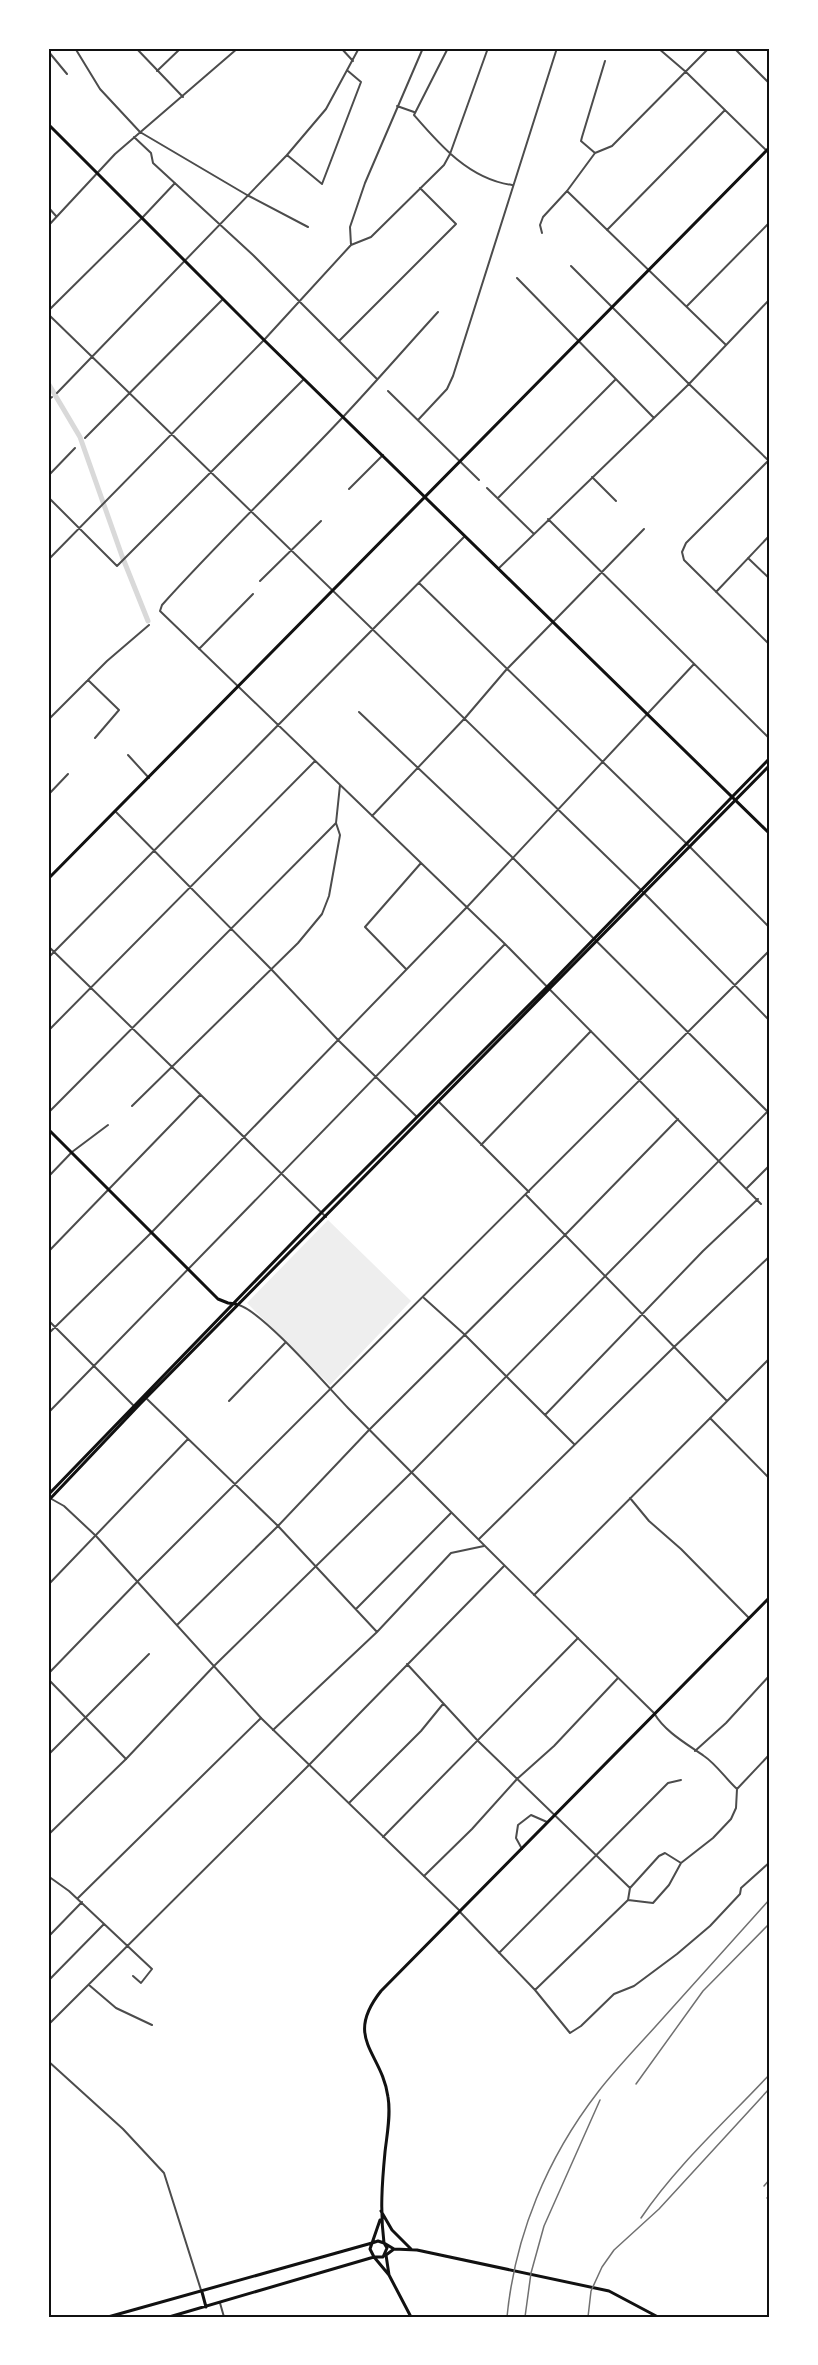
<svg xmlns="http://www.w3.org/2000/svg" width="818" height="2365" font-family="'PT Sans Narrow',sans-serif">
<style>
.green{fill:#eee}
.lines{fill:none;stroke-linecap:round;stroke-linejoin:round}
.canal{stroke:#d9d9d9;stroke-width:5}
.minor{stroke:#4c4c4c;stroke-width:2}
.tertiary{stroke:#4c4c4c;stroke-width:2}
.secondary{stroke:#111;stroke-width:3}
.primary{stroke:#111;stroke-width:3}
.rail{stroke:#707070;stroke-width:1.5}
.neatline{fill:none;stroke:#111;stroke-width:2}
</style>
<rect width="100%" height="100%" fill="#fff"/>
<path class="green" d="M328,1220L411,1301L330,1385L247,1303Z"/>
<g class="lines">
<path class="canal" d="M48,383L80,437L122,556L148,621"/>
<path class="minor" d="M75,48L100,89L140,132L247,195L308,227
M136,48L183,97
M341,48L353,61
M448,48L414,115C440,145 469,179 512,185
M658,48L686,72L770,154
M734,48L770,84
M48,51L67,74
M157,71L181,48
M397,106L414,112
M134,137L151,153L153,163L253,255L377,379
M595,153L581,141L582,137L605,61
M287,155L322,184L361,82L348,71
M567,191L725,344
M48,207L56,216
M48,226L115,154L238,48
M607,230L725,110
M542,233L540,225L543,217L567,191L595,153L612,146L709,48
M351,245L350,227L365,183L423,48
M571,266L689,384L770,462
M517,278L653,417
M687,306L770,222
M48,311L142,218L175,183
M438,312C406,347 375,383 343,417C283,481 220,540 162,605L160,611L505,944L761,1204
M48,314L642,891L770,1021
M339,341L456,224L420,188
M388,391L479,480
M57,393L287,155L326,109L359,48
M48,400L52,397
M418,420L447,389L453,376L557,48
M85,438L223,299
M770,459L686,543L682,552L684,560L770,645
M48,476L75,448
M592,477L616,501
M487,488L534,534
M349,489L383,455
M48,497L117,566L304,379
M498,498L615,380
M548,519L770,739
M748,558L770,579
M48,560L264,340L351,245L371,237L444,165L450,154L488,48
M498,569L689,384L770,299
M260,581L321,521
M419,583L686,843L770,928
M716,592L770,535
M199,649L253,594
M88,680L119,710L95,738
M359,712L512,857L770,1114
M48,720L107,661L149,625
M128,755L149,778
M48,795L68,774
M116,812L271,969L338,1040L417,1117
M372,816L465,718L506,670L644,529
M48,946L326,1217
M48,958L464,537
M406,969L365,927L421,863
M48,1031L315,761
M438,1101L529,1192
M132,1106L298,943L322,914L329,896L340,835L336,823
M48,1113L336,823L340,785
M481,1145L591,1031
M48,1177L72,1152L108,1125
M747,1188L770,1165
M526,1195L727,1401
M48,1252L200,1095
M424,1298L464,1334L574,1444
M48,1320L134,1406
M48,1334L151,1233L467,907L694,664
M147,1399L278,1526L377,1632
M229,1401L285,1343
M48,1413L505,944
M545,1415L703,1251L758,1199
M710,1418L770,1479
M630,1498L649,1521L681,1549L748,1617
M479,1539L673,1348L770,1256
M48,1585L188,1439
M534,1595L770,1358
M356,1609L451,1513
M177,1625L278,1526L369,1430L565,1235L678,1119
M407,1664L478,1741L630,1888
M48,1674L137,1582L770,950
M48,1679L126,1759
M654,1713C665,1732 687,1744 704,1756C716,1764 726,1779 737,1789
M273,1730L377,1632L451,1553L484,1546
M695,1751L726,1723L770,1675
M48,1755L149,1654
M349,1803L421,1731L443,1704
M383,1837L578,1638
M522,1849L516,1838L518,1825L531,1815L547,1822
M48,1876L69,1891L152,1969L141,1983L133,1976
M424,1876L472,1829L517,1779L554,1746L618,1678
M78,1898L261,1718
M628,1900L653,1903L669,1885L681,1863
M460,1912L535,1990L570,2033L581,2026L614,1994L634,1986L677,1954L710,1926L740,1894L741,1888L770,1862
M48,1937L82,1902
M499,1953L668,1783L681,1780
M48,1981L104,1924
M89,1985L116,2008L152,2025
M535,1990L628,1900L630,1888L659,1856L665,1853L681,1863L713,1838L731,1819L736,1808L737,1789L770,1754
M48,2025L309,1765L504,1566
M48,2061L123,2129L164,2173L201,2290
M220,2303L224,2317"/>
<path class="tertiary" d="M239,1305C264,1313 326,1385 348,1408C449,1511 551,1612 654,1713
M48,1497L64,1506L96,1536L261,1718L460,1911
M48,1835L126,1759L214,1666L412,1472L770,1109"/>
<path class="secondary" d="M48,124L264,340L770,834
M48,879L770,147
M48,1129L218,1299L228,1303L236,1304
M381,2211L392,2230L411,2249
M394,2249L384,2243C380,2212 382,2183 385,2152C387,2134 391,2115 388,2097C382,2052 343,2039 381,1991L770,1597
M389,2275L386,2255L394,2249L417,2250L609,2291L658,2317
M202,2292L206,2307
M108,2317L372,2243L378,2241L384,2243L387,2248L383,2257H374L370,2249L380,2220
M169,2317L374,2257L389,2275L411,2317"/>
<path class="primary" d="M48,1495L322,1212L547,987L770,758
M48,1501L140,1404L770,765"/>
<path class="rail" d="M636,2084L703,1991L770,1923
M764,2186L770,2179
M767,2198L770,2195
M641,2218C676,2166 727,2120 770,2074
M507,2317C515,2235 547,2158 598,2092C618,2066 642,2042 664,2017C699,1978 735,1938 770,1899
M525,2317L531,2273L544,2226L600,2100
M588,2317L591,2291L602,2267L614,2250L659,2209L770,2088"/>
</g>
<rect width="818" height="2365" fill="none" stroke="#ffffff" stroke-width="99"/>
<rect x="50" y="50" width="718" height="2266" class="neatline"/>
</svg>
